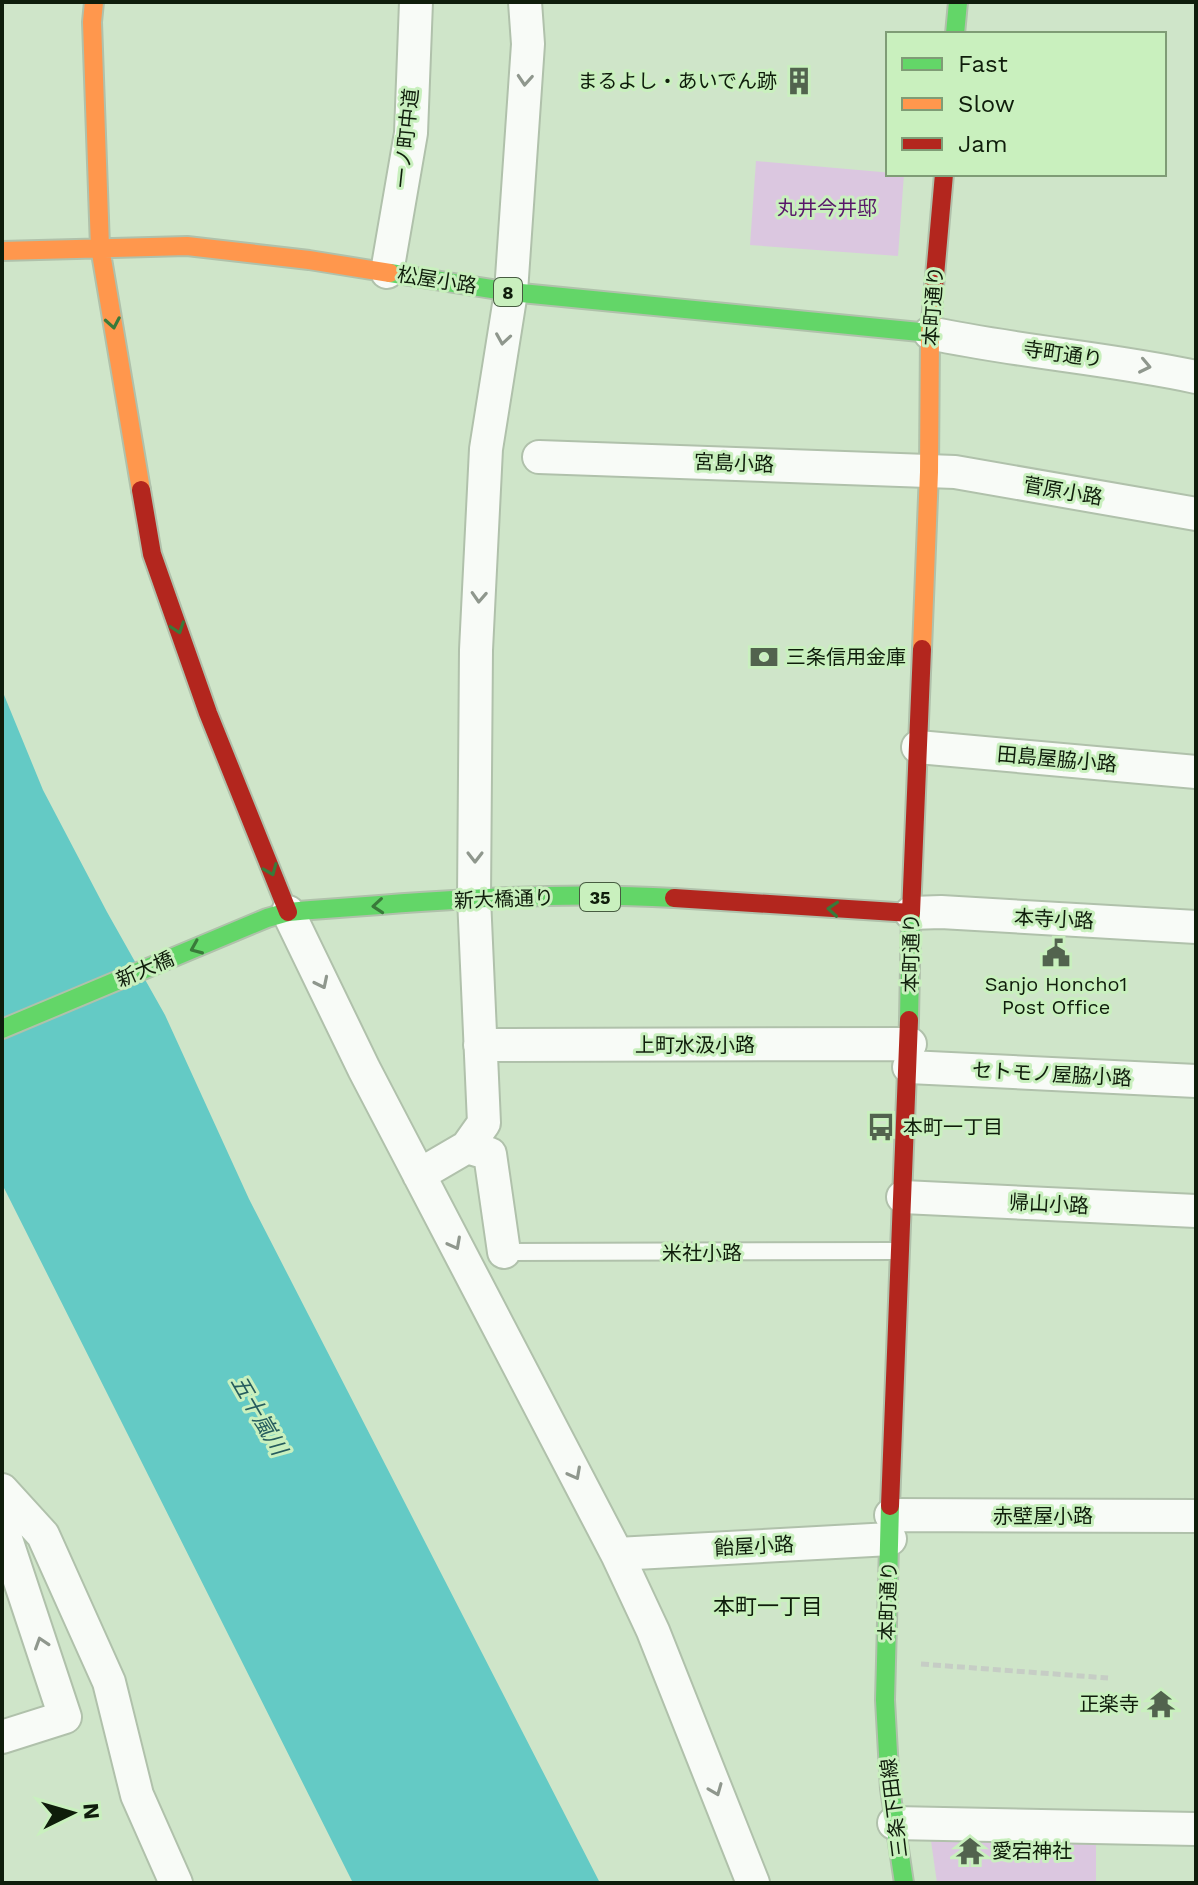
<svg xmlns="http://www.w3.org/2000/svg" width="1198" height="1885" font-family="'Work Sans','Noto Sans JP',sans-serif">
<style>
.green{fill:#dbc7e0}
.water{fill:#64cac5}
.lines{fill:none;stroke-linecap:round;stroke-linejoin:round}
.lane-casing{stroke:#b0c1ab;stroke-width:20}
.street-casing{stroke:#b0c1ab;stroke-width:36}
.fast-casing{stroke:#b0c1ab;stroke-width:22}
.slow-casing{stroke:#b0c1ab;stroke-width:22}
.jam-casing{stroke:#b0c1ab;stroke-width:22}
.path{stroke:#c6cdc5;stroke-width:5;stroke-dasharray:8 4;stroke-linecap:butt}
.lane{stroke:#f8fbf7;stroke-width:16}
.street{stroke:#f8fbf7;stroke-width:32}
.fast{stroke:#63d668;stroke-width:18}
.slow{stroke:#ff974d;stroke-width:18}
.jam{stroke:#b3261e;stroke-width:18}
.oneway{stroke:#8f978d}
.oneway2{stroke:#397a3a}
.labels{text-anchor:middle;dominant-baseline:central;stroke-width:6;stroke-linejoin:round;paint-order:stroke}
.shield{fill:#c9f0be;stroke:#475c41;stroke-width:2}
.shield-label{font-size:18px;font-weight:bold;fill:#0f1d0b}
.poi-label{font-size:20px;fill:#0f1d0b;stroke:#c9f0be;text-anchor:start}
.street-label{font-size:20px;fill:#0f1d0b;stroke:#c9f0be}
.park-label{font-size:20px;fill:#581769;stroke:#c9f0be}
.water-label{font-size:22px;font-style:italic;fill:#265c5e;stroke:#c9f0be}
.neighbourhood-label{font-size:22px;fill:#0f1d0b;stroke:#c9f0be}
</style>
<rect width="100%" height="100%" fill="#cfe5c9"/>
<path class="green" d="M756,161L904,174L898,256L750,245Z
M930,1834L1096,1838V1883H937Z"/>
<path class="water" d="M2,690L43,790L107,912L165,1015L249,1199L600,1883H353L2,1184Z"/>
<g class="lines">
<defs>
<path id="lane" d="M504,1252L898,1251"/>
<path id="street" d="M387,272L411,133L416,2
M930,333C1018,352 1108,358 1196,377
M539,457L955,472L1196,514
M918,747L1196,772
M288,912L364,1069L617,1554L653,1631L753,1883
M911,913L941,912L1196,927
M480,1045L910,1044
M909,1067L1196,1081
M467,1147L490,1154L504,1252
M419,1175L467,1147L484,1123L474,898L476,650L486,449L511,292L528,44L525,2
M903,1197L1196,1211
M2,1490L43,1535L109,1682L137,1795L176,1883
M891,1515L1196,1516
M2,1527L65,1717L2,1737
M617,1554L890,1539
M894,1823L1196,1829"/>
<path id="fast" d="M955,34L958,2
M390,273L511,292L930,333
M909,1020L911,913
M2,1029L267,918L288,912C416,902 545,890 674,898
M890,1506L885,1700L890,1789L904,1883"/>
<path id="slow" d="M94,2L92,22L100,247L141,490
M2,251L187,246L309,260L390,273
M922,649L929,472L930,333L934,287"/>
<path id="jam" d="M934,287L944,174
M141,490L152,554L208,713L288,912
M674,898L911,913L922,649
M890,1506L909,1020"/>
</defs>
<use href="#lane" class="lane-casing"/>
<use href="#street" class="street-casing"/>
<use href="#fast" class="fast-casing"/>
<use href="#slow" class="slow-casing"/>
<use href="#jam" class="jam-casing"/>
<path class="path" d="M921,1664L1108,1678"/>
<use href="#lane" class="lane"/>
<use href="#street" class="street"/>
<use href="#fast" class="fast"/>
<use href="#slow" class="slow"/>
<use href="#jam" class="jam"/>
</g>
<defs><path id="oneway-chevron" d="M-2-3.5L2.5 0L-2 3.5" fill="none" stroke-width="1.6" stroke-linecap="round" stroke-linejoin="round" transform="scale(2)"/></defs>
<g class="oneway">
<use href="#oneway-chevron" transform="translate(525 80) rotate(94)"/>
<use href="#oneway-chevron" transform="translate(503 339) rotate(99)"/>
<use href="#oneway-chevron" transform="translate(1145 366) rotate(12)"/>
<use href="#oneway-chevron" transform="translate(479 597) rotate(93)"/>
<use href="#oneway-chevron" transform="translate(475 857) rotate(90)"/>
<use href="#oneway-chevron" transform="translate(322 983) rotate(64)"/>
<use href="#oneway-chevron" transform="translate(455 1244) rotate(62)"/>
<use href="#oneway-chevron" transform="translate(575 1474) rotate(62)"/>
<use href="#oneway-chevron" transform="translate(41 1643) rotate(-108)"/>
<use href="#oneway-chevron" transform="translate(716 1790) rotate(68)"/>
</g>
<g class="oneway2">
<use href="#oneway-chevron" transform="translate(113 323) rotate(80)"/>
<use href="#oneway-chevron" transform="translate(178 628) rotate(71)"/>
<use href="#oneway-chevron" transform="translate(271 870) rotate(68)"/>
<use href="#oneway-chevron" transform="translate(378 906) rotate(175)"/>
<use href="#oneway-chevron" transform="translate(833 909) rotate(-176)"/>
<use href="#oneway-chevron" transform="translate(196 948) rotate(157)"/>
</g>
<defs>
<symbol id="building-bare" viewBox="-9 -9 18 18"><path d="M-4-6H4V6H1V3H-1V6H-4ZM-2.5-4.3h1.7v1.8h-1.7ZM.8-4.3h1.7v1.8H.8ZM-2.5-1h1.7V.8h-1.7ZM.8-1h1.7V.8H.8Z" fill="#52634e" stroke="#c9f0be" stroke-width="2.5" paint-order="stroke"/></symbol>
<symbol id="bank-bare" viewBox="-9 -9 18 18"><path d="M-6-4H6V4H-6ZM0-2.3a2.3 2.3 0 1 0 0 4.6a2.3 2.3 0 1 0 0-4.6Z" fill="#52634e" stroke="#c9f0be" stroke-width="2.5" paint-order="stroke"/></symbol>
<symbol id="civic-bare" viewBox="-9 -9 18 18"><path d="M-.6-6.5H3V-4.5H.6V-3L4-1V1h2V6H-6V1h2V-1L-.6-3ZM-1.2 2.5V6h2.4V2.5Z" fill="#52634e" stroke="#c9f0be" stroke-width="2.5" paint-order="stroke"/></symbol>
<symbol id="bus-bare" viewBox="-9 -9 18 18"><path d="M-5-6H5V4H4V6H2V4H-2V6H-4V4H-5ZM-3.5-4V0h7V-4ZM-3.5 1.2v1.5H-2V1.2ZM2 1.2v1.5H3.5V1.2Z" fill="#52634e" stroke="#c9f0be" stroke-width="2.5" paint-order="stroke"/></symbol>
<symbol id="temple-bare" viewBox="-9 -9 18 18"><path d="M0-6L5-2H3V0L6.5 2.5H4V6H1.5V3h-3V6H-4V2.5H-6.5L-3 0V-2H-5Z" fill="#52634e" stroke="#c9f0be" stroke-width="2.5" paint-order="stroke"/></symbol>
</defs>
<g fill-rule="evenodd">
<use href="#building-bare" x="779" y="61" width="40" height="40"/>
<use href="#bank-bare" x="744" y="637" width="40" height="40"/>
<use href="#civic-bare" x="1036" y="933" width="40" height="40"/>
<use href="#bus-bare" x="861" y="1107" width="40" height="40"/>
<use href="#temple-bare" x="1141" y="1684" width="40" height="40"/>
<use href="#temple-bare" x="950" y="1831" width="40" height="40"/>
</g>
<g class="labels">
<g class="shield">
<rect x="494" y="278" width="28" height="28" rx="6"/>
<rect x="580" y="883" width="40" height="28" rx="6"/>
</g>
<g class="shield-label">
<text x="508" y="292">8</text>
<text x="600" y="897">35</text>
</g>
<g class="poi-label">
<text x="777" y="81" text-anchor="end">まるよし・あいでん跡</text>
<text x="786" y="657">三条信用金庫</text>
<text x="1056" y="984" text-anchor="middle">Sanjo Honcho1<tspan x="1056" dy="23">Post Office</tspan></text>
<text x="903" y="1127">本町一丁目</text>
<text x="1139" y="1704" text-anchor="end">正楽寺</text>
<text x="992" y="1851">愛宕神社</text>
</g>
<g class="street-label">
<text transform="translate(406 138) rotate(-84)">一ノ町中道</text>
<text transform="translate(437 280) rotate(9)">松屋小路</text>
<text transform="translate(933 306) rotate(-86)">本町通り</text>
<text transform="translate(1063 354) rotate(8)">寺町通り</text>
<text transform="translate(734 463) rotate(2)">宮島小路</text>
<text transform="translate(1063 491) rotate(10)">菅原小路</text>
<text transform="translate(1057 759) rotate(5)">田島屋脇小路</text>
<text transform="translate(504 899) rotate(-2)">新大橋通り</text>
<text transform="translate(1054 919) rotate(3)">本寺小路</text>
<text transform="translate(911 953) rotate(-89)">本町通り</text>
<text transform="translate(145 969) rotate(-23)">新大橋</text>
<text x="695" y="1045">上町水汲小路</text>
<text transform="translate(1052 1074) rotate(3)">セトモノ屋脇小路</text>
<text transform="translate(1049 1204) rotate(3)">帰山小路</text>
<text x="702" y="1253">米社小路</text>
<text x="1043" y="1516">赤壁屋小路</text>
<text transform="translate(754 1546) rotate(-3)">飴屋小路</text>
<text transform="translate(888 1601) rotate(-88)">本町通り</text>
<text transform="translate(894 1808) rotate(-97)">三条下田線</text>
</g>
<g class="park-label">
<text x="827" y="208">丸井今井邸</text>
</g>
<g class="water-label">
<text transform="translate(259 1415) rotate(60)">五十嵐川</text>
</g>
<g class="neighbourhood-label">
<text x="768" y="1606">本町一丁目</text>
</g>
</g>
<rect width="1198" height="1885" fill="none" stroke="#0f1d0b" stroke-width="8"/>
<rect x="886" y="32" width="280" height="144" fill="#c9f0be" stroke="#7f9c76" stroke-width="2"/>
<rect x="902" y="58" width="40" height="12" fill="#63d668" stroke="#7f9c76" stroke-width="2"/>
<text x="958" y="72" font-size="24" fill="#0f1d0b">Fast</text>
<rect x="902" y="98" width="40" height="12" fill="#ff974d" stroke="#7f9c76" stroke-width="2"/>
<text x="958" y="112" font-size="24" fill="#0f1d0b">Slow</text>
<rect x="902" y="138" width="40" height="12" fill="#b3261e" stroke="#7f9c76" stroke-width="2"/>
<text x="958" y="152" font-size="24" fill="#0f1d0b">Jam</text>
<g transform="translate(72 1813) rotate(85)" stroke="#c9f0be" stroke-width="6" paint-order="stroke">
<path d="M0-6L14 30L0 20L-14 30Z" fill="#0f1d0b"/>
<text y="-12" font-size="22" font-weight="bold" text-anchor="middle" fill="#0f1d0b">N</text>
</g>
</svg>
